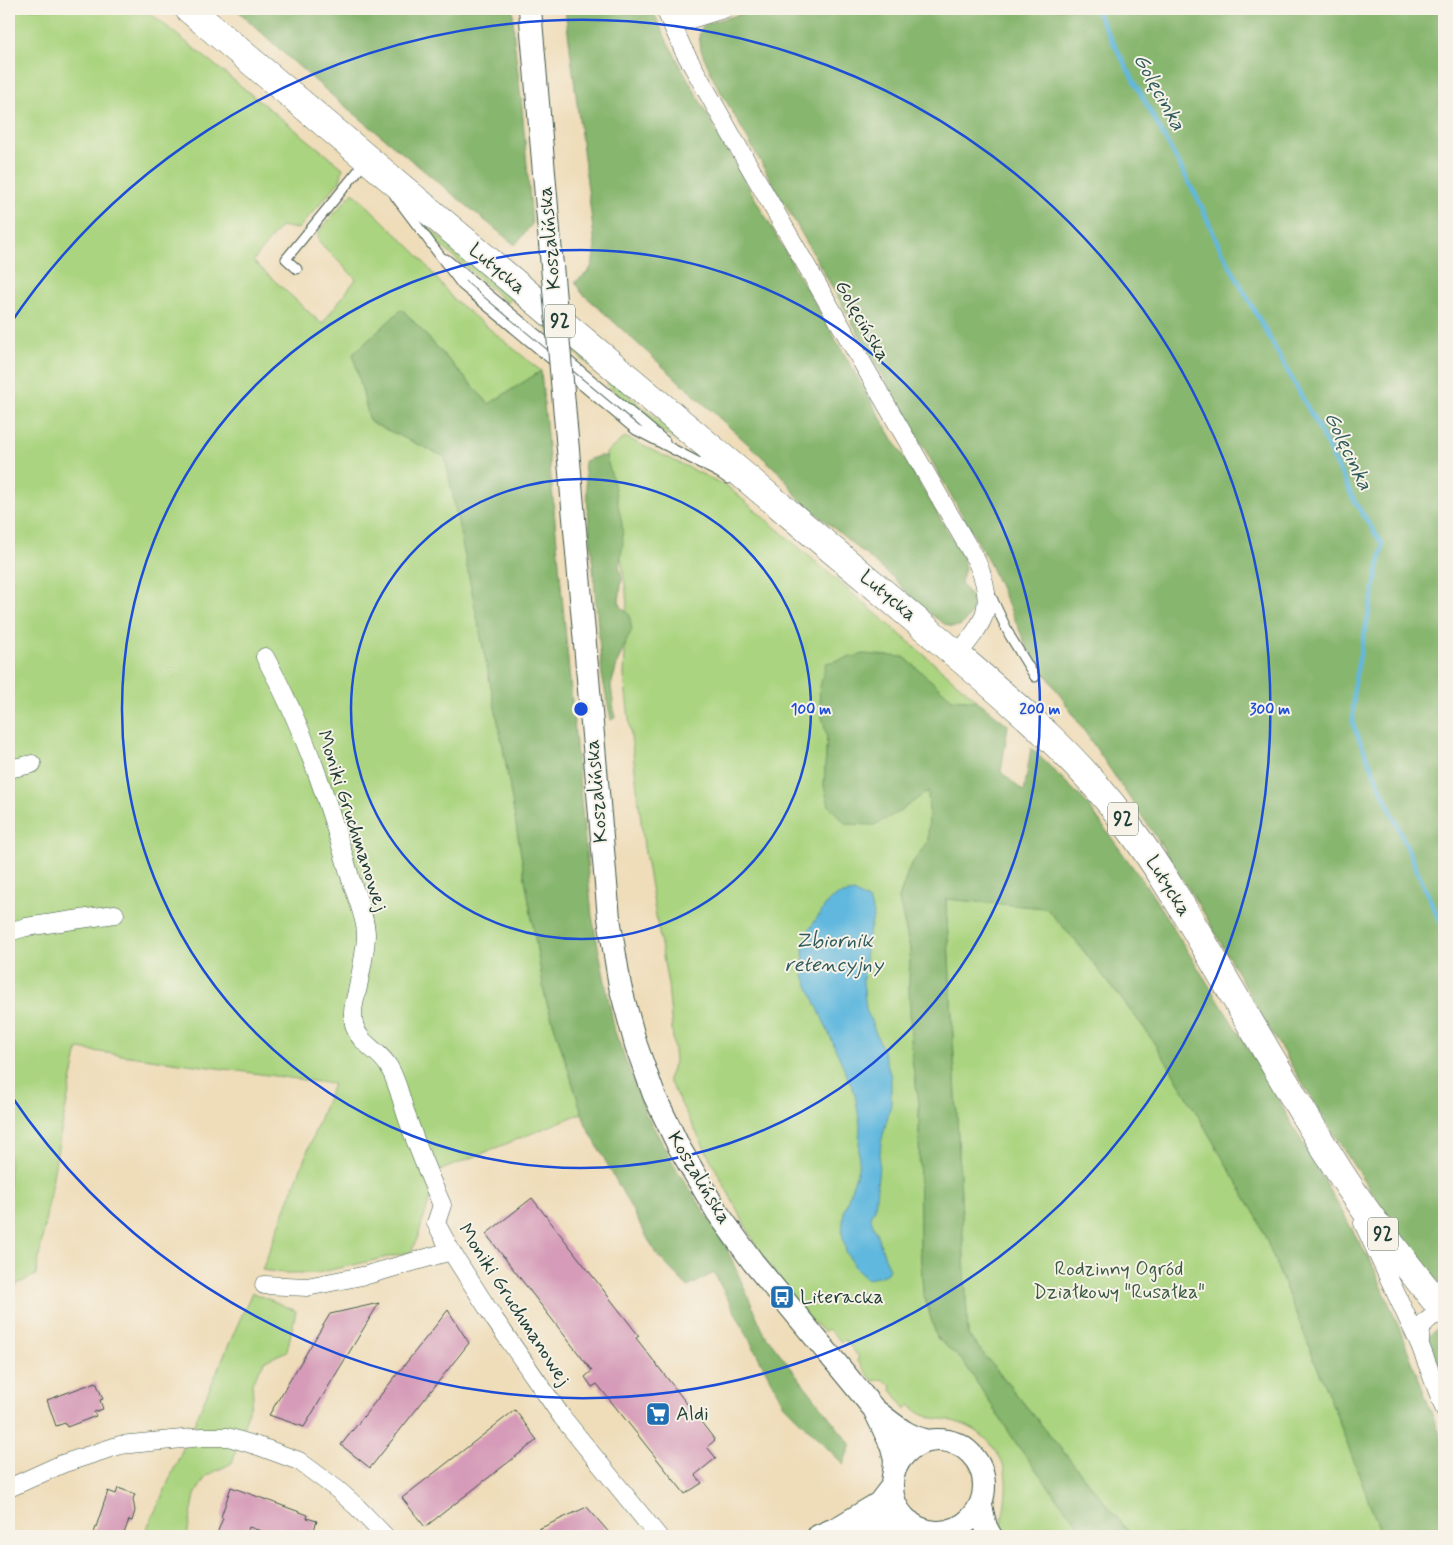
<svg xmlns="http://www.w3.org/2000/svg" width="1453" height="1545" font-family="Mynerve,sans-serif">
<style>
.green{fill:#aad47f;stroke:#64885a}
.forest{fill:#87b66e;stroke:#537a51}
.water{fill:#61b8de;stroke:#407a89}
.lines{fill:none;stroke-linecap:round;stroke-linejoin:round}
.stream{stroke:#61b8de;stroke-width:4.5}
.building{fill:#d69bb8}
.service-casing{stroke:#3e5548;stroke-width:11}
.minor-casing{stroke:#3e5548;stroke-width:19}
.tertiary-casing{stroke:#3e5548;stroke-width:24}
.primary-casing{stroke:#3e5548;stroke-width:29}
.service{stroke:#fff;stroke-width:9}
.minor{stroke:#fff;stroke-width:18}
.tertiary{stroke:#fff;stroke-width:22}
.primary{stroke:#fff;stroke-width:28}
.tertiary-bridge-casing{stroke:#3e5548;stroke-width:24;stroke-linecap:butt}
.tertiary-bridge{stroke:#fff;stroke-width:22}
.ring{fill:none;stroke:#1d4ed8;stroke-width:2.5}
.labels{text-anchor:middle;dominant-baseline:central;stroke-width:4;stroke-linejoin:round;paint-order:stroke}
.shield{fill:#f7f3e8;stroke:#60746a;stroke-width:1}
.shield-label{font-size:19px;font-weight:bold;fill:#1f3d34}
.street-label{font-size:20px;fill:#1f3d34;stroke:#f7f3e8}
.park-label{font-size:20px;fill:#3b5b43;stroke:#f7f3e8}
.poi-label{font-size:20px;fill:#1f3d34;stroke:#f7f3e8;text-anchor:start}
.water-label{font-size:21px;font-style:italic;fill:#305c5e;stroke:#f7f3e8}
.centre{fill:#1d4ed8;stroke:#f7f3e8;stroke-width:2.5}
.ring-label{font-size:15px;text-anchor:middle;font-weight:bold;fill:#1d4ed8;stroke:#f7f3e8;stroke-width:4;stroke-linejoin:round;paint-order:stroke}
</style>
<rect width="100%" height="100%" fill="#f7f3e8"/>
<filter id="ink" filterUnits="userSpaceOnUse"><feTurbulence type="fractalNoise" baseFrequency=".02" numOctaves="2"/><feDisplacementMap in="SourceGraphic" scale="10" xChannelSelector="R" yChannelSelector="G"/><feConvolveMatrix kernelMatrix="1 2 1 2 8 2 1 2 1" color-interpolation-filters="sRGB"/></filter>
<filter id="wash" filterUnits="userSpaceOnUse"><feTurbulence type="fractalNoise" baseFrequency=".0096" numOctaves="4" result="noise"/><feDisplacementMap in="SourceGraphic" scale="20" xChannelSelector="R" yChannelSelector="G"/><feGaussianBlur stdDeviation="1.12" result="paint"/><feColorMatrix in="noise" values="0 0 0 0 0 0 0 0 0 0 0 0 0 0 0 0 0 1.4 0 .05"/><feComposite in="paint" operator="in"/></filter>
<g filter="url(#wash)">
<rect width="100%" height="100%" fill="#efddba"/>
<path class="green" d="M9,9H145L343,168L340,181L298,229L281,226L253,261L322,324L356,279L319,242L318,233L353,192L418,255L453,299L541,371L489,404L402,309L370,422L445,456L503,747L545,997L582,1113L439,1171L417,1239L411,1252L317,1273H283L262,1270L333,1084L78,1049L60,1136L36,1275L9,1288Z
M425,225L701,456C666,438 637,410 607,385L609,382L511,299L508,303L440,245L425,228Z
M625,437L727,486L978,701L952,699L904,657L819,691L822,716L827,736L824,786L899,812L928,790L929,812L928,841L909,868L899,899L910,949L909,986L912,1060L919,1103L920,1246L923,1292L937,1338L963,1361L1018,1446L1064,1507L1088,1536H1005L1000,1528L1002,1522C1004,1508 1007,1494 1006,1480C1004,1452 982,1429 956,1422C935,1416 927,1422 910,1405L906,1409L891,1390L892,1387L883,1379L873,1381L857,1360L859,1357L845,1340L841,1342L828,1329L824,1332L804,1314L758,1249L668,1079L675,1062L668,985L644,847L624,676L627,599L606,453Z
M946,899L1046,908L1079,945L1145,1029L1171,1069L1258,1219L1333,1406L1382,1536H1132L968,1335Z
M252,1292L296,1311L287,1351L265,1361L252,1382L253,1397L232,1463L206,1476L195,1495L187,1536H143L158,1505Z"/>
<path class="forest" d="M236,9H513L514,39L522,107L532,224L515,245L335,98L287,56Z
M565,9H652L667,41L713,125L884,424L962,555L965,568L961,582C964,589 971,594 973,602C974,609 970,615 966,620C962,626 957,628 949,626C937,622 904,591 896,580L799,499L782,475L581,292L575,282C594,269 592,268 595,245Z
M760,9H1444V1288L1405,1241L1354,1166L1308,1093L1261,1015L1208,920L1156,837L1026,645L988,560L714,80L701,50L699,35L703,26L715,21Z
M402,309L489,404L541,371L592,916L615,1032L646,1114L677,1170L724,1242L764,1333L851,1445L843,1464L784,1405L714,1273L688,1287L656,1254L586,1125L545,997L503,747L445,457L370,422L353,354Z
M599,456H606L614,484L622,524L623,545L619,566L622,578L619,602L622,608L629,614L632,629L618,661L611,686L615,718L611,720L602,675L584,461Z
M864,654L904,657L952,699L978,701L1008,725L1001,772L1024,792L1031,748L1084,800L1150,891L1256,1061L1374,1268L1400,1330L1444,1445V1536H1382L1333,1406L1258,1219L1171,1069L1145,1029L1079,945L1046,908L946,899L968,1335L1132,1536H1088L1064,1507L1018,1446L963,1361L937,1338L923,1292L920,1246L919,1103L912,1060L909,986L910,949L899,899L909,868L928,841L929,812L928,791L899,812L874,825L846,824L829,806L824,786L827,736L822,716L819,691L826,663Z
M1439,1326L1444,1332V1385L1426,1340Z"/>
<path class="water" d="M854,892L869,901L874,914L867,941L863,981L866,1009L882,1048L891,1077V1104L881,1143L875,1209L870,1216L889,1268L886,1274L878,1277L867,1279L857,1270L846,1252L842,1233L844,1211L858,1169L860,1125L855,1094L804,976L803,947L810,928L828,902L838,895Z"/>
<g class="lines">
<path class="stream" d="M1095,9L1200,203L1218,244L1314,419L1356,504L1383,545L1354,684L1353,725L1444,931"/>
</g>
<g id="blocks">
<path class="building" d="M532,1198L639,1336L636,1338L715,1440L707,1447L716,1458L695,1475L702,1483L685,1494L597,1384L592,1387L585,1377L592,1371L486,1234Z
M379,1303L304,1427L269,1415L330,1314Z
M448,1310L469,1343L370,1468L341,1445Z
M96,1382L103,1399L100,1400L103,1409L94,1412L96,1416L67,1427L65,1423L56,1426L47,1400Z
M515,1410L537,1440L425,1527L402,1498Z
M231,1487L308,1515L307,1518L317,1521L312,1536H276L249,1527L246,1536H216L223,1518L221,1517Z
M118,1488L135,1494L133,1499L135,1511L132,1521L129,1520L123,1536H93L108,1491L116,1494Z
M587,1507L612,1536H523Z"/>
</g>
</g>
<g filter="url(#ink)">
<use href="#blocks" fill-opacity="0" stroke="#3e5548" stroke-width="1"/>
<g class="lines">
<defs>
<path id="service" d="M395,196L462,285L636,430L719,473L728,479
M446,259L665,441
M297,269L286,259L366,161
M991,596L1010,636L1035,677"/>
<path id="minor" d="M665,9L683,49L737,145L977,562C996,605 986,621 957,655
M672,25L724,9
M265,657C304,727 329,804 351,880C356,895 366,919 366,934C366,951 361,970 358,987C355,1000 351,1011 354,1024C359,1045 380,1050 389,1067C398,1082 401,1100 407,1117C417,1147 429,1176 442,1205L436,1223L451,1251L495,1320L562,1417L658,1536
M9,769L32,764
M9,932L26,927L115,914
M1363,1223L1420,1345L1444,1408
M264,1285L307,1287L367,1275L451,1251
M1420,1345C1419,1324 1426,1319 1444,1310
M9,1488L62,1464L120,1445L203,1437H228L261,1447L299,1461L338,1490L357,1507L385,1536"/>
<path id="tertiary" d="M530,9L550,243
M566,427L609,918L620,986L636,1045L654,1095L679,1147L717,1212L753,1262L874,1409L891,1445L895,1460L894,1472
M875,1410C894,1424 906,1437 930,1441
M892 1486a46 46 0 1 1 92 0a46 46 0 1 1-92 0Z
M981,1506L986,1527L991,1536
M848,1526L887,1520L910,1522
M818,1536L839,1527L879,1503L892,1486"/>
<path id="primary" d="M189,9L931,633C997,690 1069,747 1122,818C1159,866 1189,918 1219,970C1255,1031 1290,1092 1327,1152C1361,1208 1402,1260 1444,1311"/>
</defs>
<use href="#service" class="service-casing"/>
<use href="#minor" class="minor-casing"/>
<use href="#tertiary" class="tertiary-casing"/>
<use href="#primary" class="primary-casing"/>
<use href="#service" class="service"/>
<use href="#minor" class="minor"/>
<use href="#tertiary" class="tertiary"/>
<use href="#primary" class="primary"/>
<defs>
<path id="tertiary-bridge" d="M550,243L566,427"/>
</defs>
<use href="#tertiary-bridge" class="tertiary-bridge-casing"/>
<use href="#tertiary-bridge" class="tertiary-bridge"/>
</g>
</g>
<g class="ring">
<circle cx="581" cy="709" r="230"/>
<circle cx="581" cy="709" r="459"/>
<path d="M10 324A689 689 0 1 1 10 1094"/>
</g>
<defs>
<symbol id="bus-square" viewBox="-11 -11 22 22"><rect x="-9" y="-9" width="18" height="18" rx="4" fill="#1f6fb2" stroke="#f7f3e8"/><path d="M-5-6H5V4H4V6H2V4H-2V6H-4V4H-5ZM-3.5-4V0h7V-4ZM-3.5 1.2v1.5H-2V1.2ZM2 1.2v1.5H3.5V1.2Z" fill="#fff"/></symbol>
<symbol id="supermarket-square" viewBox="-11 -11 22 22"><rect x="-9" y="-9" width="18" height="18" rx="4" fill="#1f6fb2" stroke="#f7f3e8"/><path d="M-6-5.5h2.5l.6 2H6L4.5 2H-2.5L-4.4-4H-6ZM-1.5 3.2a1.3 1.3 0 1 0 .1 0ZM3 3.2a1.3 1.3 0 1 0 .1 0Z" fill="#fff"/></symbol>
</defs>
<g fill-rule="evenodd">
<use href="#bus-square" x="768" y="1283" width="28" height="28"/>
<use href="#supermarket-square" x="644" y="1400" width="28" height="28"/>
</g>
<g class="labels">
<g class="shield">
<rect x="545" y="304.5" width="30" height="33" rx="4"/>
<rect x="1108" y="802.5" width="30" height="33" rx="4"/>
<rect x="1368" y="1217.5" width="30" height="33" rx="4"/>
</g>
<g class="shield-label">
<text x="560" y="321">92</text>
<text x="1123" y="819">92</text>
<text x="1383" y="1234">92</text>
</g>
<g class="street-label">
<text transform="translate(550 238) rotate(-95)">Koszalińska</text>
<text transform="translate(497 269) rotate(40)">Lutycka</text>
<text transform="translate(862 321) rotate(60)">Golęcińska</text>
<text transform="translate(888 596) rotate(40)">Lutycka</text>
<text transform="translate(597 791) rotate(-95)">Koszalińska</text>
<text transform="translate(352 821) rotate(72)">Moniki Gruchmanowej</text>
<text transform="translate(1168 886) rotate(58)">Lutycka</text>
<text transform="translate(699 1178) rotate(59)">Koszalińska</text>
<text transform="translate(514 1305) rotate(57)">Moniki Gruchmanowej</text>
</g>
<g class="park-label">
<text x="1119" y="1269">Rodzinny Ogród<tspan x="1119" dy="23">Działkowy "Rusałka"</tspan></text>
</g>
<g class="poi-label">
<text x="800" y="1297">Literacka</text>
<text x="676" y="1414">Aldi</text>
</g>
<g class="water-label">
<text transform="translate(1159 92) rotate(61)">Golęcinka</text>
<text transform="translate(1348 451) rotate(64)">Golęcinka</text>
<text x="834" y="941">Zbiornik<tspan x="834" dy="24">retencyjny</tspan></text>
</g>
</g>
<circle cx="581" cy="709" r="8" class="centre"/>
<g class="ring-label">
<text x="811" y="714">100 m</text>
<text x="1040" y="714">200 m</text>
<text x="1270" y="714">300 m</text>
</g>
<rect width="1453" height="1545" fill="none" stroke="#f7f3e8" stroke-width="30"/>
</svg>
